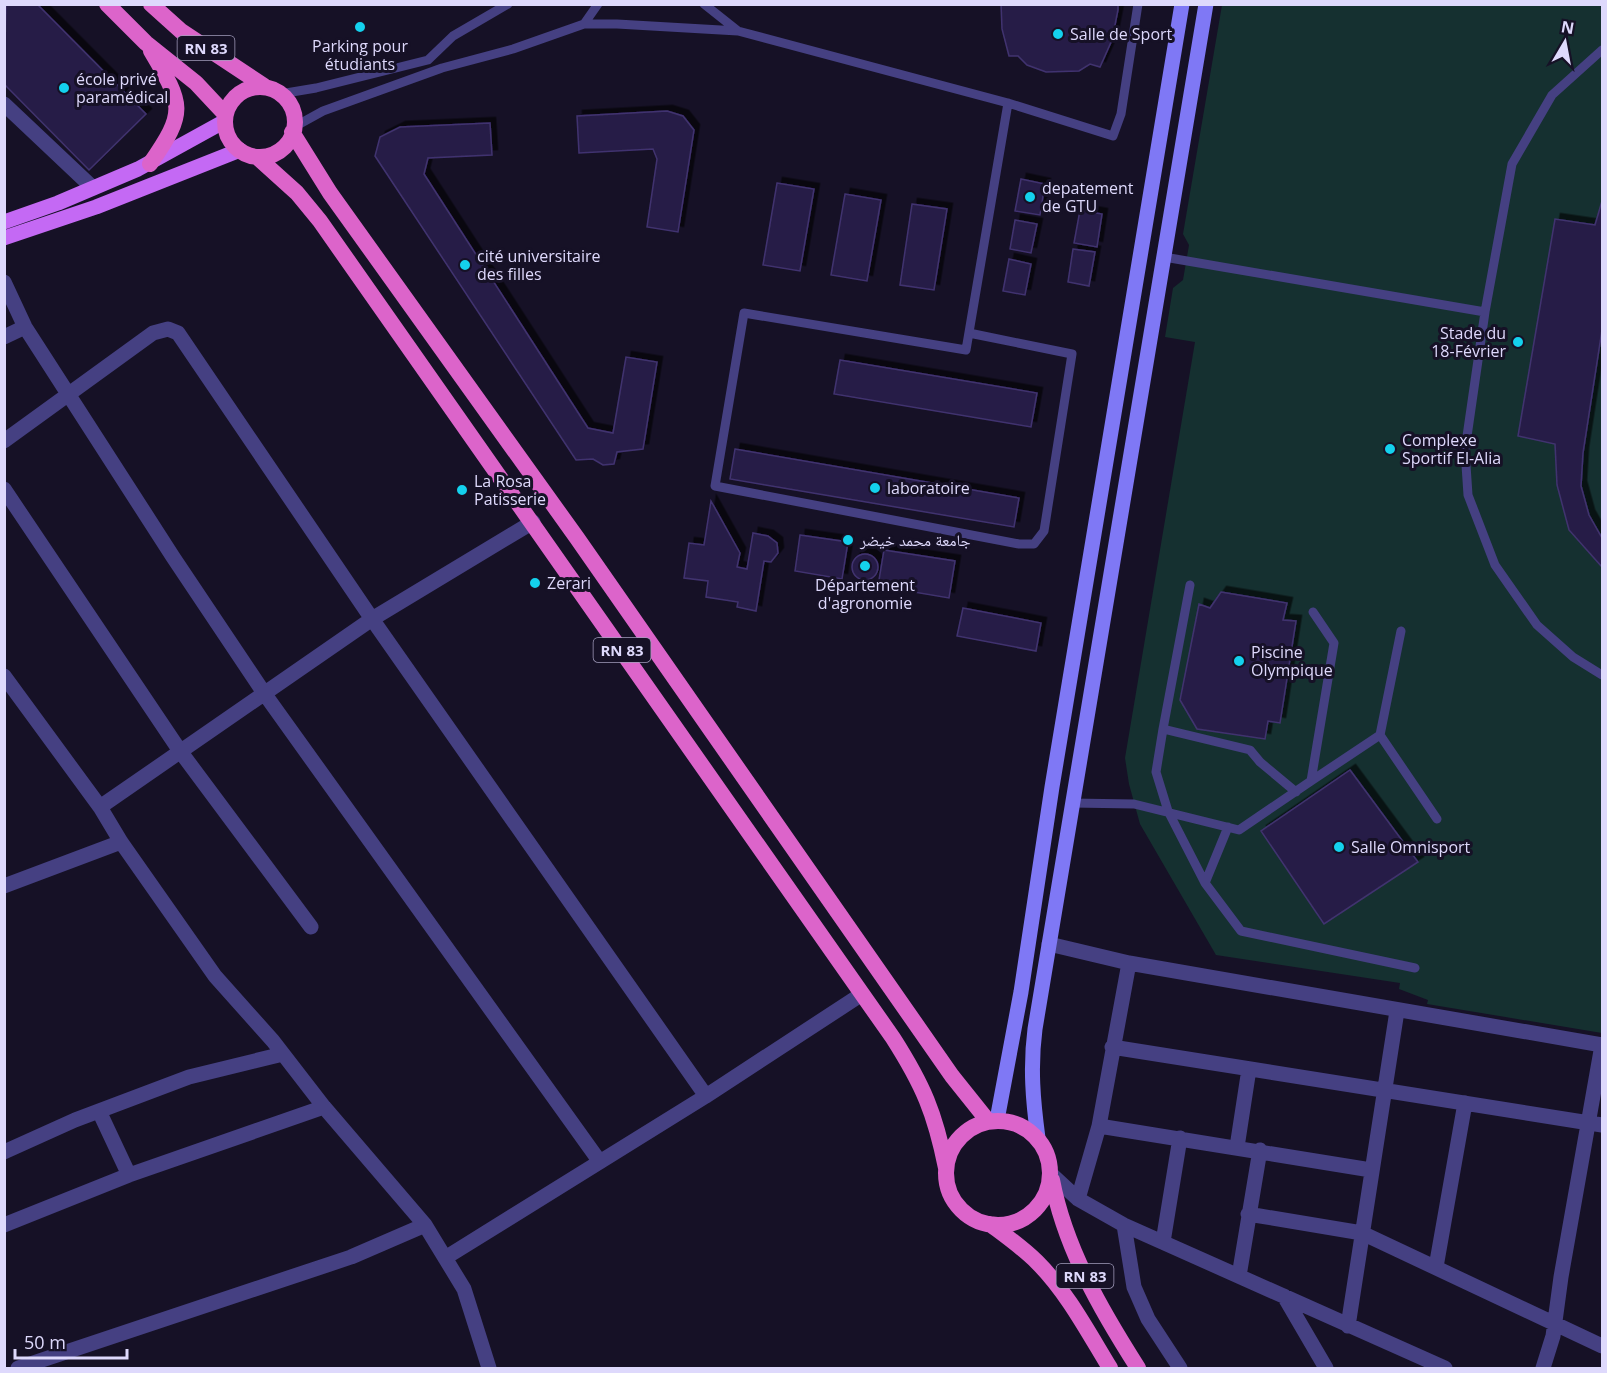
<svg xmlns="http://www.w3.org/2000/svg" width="1607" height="1373" font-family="'Open Sans','Noto Naskh Arabic',sans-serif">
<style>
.green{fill:#153030}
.building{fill:#281f46;stroke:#413370;stroke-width:1.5;filter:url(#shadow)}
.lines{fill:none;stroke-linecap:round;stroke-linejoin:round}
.service{stroke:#454082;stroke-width:9}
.minor{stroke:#454082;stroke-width:15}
.secondary{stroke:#7f78f5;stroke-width:15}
.primary{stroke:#c469f4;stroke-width:15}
.trunk{stroke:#dc64ca;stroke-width:16}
.poi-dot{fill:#14d1ed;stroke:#161126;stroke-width:2}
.labels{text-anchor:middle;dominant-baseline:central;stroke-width:6;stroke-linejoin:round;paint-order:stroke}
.shield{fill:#161126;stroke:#a29dbc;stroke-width:1.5}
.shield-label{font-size:15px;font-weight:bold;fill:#ded9fc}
.poi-label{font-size:16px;fill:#ded9fc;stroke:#161126;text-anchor:start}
</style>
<defs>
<filter id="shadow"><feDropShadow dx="5.5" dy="-5.5" stdDeviation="0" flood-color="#0009"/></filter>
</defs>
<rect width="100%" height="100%" fill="#161126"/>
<path class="green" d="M1222,5H1602V1033L1427,1004L1428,1000L1399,989L1400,983L1216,955L1140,824L1129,784L1125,758L1195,342L1165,337L1173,288L1183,280L1189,245L1183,234Z"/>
<path class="building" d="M6,4H37L146,114L89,170L4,84Z
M1001,4H1118V10L1112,40L1100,67L1090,64L1079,71L1046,72L1027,65L1018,56H1009L1002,29Z
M667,111L683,116L694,130L678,232L647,227L657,159L653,149L579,153L577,116Z
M490,123L492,155L428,158L424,174L588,428L613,433L626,357L657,362L643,449L617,452L614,464L603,465L593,459L576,460L375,156L380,137L400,127Z
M1021,179L1045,184L1040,215L1015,211Z
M777,183L814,189L800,271L763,265Z
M845,194L881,200L867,281L831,275Z
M1602,201V330L1583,453L1581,486L1589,515L1602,538V567L1569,530L1557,485L1555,444L1518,436L1555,219L1595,225Z
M912,204L947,209L934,290L900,285Z
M1080,210L1102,214L1097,247L1074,243Z
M1015,220L1037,224L1031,253L1010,249Z
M1073,249L1095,252L1089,286L1068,282Z
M1009,259L1031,264L1025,295L1003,291Z
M840,360L1037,393L1031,427L834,394Z
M735,449L1019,498L1014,527L730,479Z
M711,501L740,553L737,567L747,569L753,533L768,536L777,543L778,553L771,562L764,561L756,611L737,607L738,602L706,597L708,581L684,578L689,543L704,545Z
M800,535L848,542L842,579L795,571Z
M884,550L955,561L949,598L878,586Z
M852 567a13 13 0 1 1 26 0a13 13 0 1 1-26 0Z
M1221,592L1287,603L1283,620L1296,621L1280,723L1268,721L1265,739L1197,729L1180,700L1199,604L1210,608Z
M963,608L1041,623L1036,651L957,636Z
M1350,770L1418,862L1324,924L1261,831Z"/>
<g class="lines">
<path class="service" d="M704,4L738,31
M584,24L598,4
M1602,50L1552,95L1512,164L1485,312L1465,450L1468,495L1495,565L1537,625L1573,657L1602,675
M280,94L316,88L428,60L453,36L508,4
M294,127L323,111L442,68L513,49L584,24H617L738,31L1008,103L1113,136L1121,114L1138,4
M1164,257L1485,312
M969,333L1072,354L1044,531L1034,544H1019L715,486L744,313L966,350L1008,103
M1163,729L1190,585
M1380,735L1437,819
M1311,781L1380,735L1401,631
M1072,803L1134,804L1239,830L1311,781L1334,643L1313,612
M1228,827L1205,883L1168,811L1156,772L1163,729L1250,750L1260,762L1296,792
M1205,883L1241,931L1415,968"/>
<path class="minor" d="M4,104L93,188
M4,282L25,327L173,557L264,693L600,1162
M4,337L25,327
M4,441L153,333L168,329L178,333L372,619L706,1096
M4,489L180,751L311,927
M4,676L100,807L121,842L215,976L273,1041L324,1107L425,1225L464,1289L489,1368
M100,807L372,619L533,522
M4,886L121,842
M1049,944L1129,963L1602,1045L1561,1277L1553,1336L1543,1368
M1112,1047L1602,1125
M99,1111L129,1175
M1099,1126L1371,1170
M1237,1147L1249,1069
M4,1152L75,1120L189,1077L283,1054
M1051,1174L1078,1199L1124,1225L1445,1368
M1078,1199L1099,1126L1129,963
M1248,1214L1362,1233L1602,1346
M4,1225L129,1175L324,1107
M1124,1225L1134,1287L1148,1319L1180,1368
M1163,1242L1180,1138
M445,1258L706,1096L862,994
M1436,1267L1465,1103
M1239,1276L1260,1150
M1284,1296L1326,1368
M1348,1326L1397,1011
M18,1368L351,1257L425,1225"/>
<path class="secondary" d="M997,1120L1021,992L1052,787L1182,4
M1038,1138C1033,1101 1030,1067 1035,1029L1206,4"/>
<path class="primary" d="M4,222L58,203L138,169L225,121
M4,238L96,207L240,150"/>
<path class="trunk" d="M107,4L146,43L196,83L225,114
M151,4L181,31L264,86
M225 122a35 35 0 1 1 70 0a35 35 0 1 1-70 0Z
M292,132L330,193L577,538L952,1076L988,1121
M257,157L297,193L320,221L893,1038C923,1085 935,1113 946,1168
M150,164C187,111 183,105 151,51
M946 1173a52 52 0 1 1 104 0a52 52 0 1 1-104 0Z
M1052,1180C1065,1248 1101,1310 1138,1368
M990,1224C1006,1236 1023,1248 1037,1262C1067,1292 1088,1332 1110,1368"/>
</g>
<g class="poi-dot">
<circle cx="360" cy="27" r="6"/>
<circle cx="1058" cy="34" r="6"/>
<circle cx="64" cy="88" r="6"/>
<circle cx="1030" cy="197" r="6"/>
<circle cx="465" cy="265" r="6"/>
<circle cx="1518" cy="342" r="6"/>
<circle cx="1390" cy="449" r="6"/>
<circle cx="875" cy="488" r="6"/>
<circle cx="462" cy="490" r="6"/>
<circle cx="848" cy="540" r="6"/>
<circle cx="865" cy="566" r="6"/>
<circle cx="535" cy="583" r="6"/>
<circle cx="1239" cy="661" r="6"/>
<circle cx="1339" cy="847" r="6"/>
</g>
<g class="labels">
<g class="shield">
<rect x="177.5" y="36" width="57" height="24" rx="4.5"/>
<rect x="593.5" y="638" width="57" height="24" rx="4.5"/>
<rect x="1056.5" y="1264" width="57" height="24" rx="4.5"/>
</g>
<g class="shield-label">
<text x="206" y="48">RN 83</text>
<text x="622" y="650">RN 83</text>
<text x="1085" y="1276">RN 83</text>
</g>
<g class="poi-label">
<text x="1070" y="34">Salle de Sport</text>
<text x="360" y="46" text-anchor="middle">Parking pour<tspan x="360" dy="18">étudiants</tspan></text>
<text x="76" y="79">école privé<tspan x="76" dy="18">paramédical</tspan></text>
<text x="1042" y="188">depatement<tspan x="1042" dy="18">de GTU</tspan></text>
<text x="477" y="256">cité universitaire<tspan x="477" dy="18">des filles</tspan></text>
<text x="1506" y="333" text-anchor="end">Stade du<tspan x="1506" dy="18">18-Février</tspan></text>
<text x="1402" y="440">Complexe<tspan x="1402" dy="18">Sportif El-Alia</tspan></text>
<text x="474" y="481">La Rosa<tspan x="474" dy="18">Patisserie</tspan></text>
<text x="887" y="488">laboratoire</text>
<text x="860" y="540">جامعة محمد خيضر</text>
<text x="547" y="583">Zerari</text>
<text x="865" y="585" text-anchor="middle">Département<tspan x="865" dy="18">d'agronomie</tspan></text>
<text x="1251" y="652">Piscine<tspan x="1251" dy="18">Olympique</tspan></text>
<text x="1351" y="847">Salle Omnisport</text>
</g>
</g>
<rect width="1607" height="1373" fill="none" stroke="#ded9fc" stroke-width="12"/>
<g transform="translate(1565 42) rotate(10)" stroke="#161126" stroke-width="4.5" paint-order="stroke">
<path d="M0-4.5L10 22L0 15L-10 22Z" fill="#ded9fc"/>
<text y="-9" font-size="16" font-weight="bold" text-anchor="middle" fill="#ded9fc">N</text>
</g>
<path d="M15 1349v9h112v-9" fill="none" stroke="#ded9fc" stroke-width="3"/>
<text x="24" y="1349" font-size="18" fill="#ded9fc" stroke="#161126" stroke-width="4.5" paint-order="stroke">50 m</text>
</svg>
